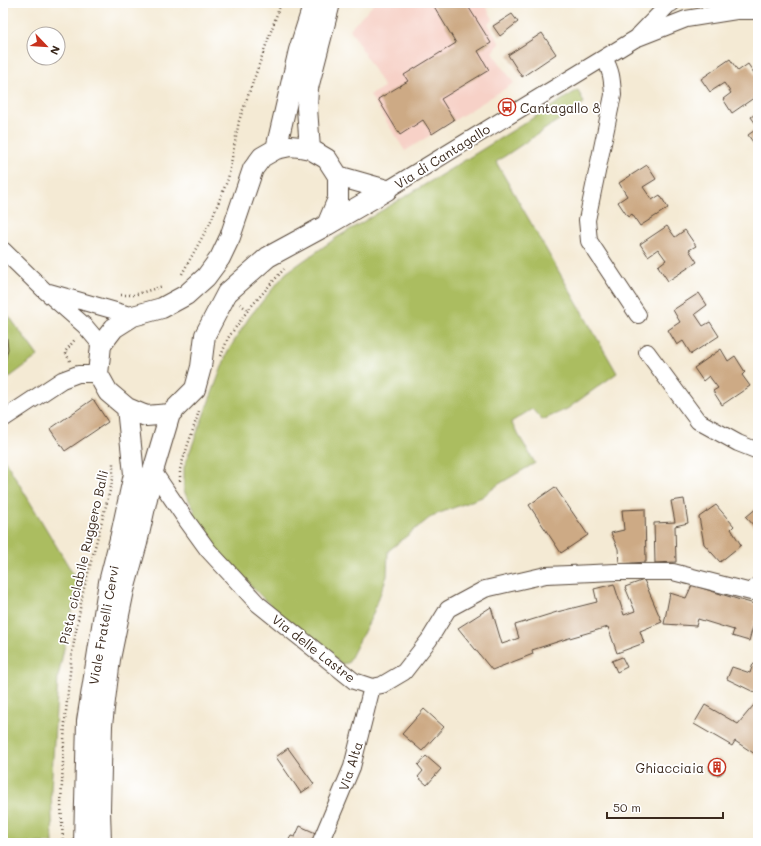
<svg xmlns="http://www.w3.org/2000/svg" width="761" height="846" font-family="Mali,sans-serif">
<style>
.built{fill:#f7d1c7}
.green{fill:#abbd61;stroke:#737440}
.building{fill:#cdaa85}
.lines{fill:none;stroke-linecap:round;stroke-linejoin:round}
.minor-casing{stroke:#574739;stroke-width:18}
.major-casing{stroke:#574739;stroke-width:22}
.path{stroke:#574739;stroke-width:2.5;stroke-dasharray:1 3;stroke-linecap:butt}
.minor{stroke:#fff;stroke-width:16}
.major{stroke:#fff;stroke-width:20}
.labels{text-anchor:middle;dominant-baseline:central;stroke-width:3.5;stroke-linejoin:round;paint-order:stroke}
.poi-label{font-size:13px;fill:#3b2a1e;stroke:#fff;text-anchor:start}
.street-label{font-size:13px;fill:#3b2a1e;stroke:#fff}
</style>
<rect width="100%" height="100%" fill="#fff"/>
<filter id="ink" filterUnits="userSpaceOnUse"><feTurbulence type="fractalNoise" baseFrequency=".025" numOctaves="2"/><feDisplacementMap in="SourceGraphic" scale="8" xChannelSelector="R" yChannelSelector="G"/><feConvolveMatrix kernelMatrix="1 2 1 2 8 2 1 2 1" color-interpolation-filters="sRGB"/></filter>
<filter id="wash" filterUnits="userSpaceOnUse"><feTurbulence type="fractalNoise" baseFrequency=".012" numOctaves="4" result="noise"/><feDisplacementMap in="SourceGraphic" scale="16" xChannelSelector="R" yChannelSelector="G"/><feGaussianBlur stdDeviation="0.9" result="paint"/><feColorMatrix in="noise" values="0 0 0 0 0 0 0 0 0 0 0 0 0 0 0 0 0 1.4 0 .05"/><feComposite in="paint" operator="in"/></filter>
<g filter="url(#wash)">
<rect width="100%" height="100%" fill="#f4ead4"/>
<path class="built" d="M375,3H484L493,19L488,24L500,44L492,52L514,83L405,151L370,95L384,87L350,29Z"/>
<path class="green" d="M578,90L584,103L496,162L617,373L567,409L542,420L532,409L511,422L535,463L499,484L482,497L432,516L388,551L387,576L372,616L348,663L342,664L277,612L211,546L191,514L195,511L184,491V467L228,351L250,316L286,273L336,238L441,175Z
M3,308L38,356L3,382Z
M3,457L78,582L58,677L51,790L53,843H3Z"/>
<g id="blocks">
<path class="building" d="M432,3H466L491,43L478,51L489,70L441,99L454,120L432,134L423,120L400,135L378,99L408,81L404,75L456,43Z
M512,14L518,22L500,36L493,26Z
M542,33L556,54L522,77L508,55Z
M730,59L738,71L748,64L758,79L753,82L758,90V95L732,113L723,99L731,93L724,83L710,92L701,79Z
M758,112V127L751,117Z
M758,128V149L748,135Z
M647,165L656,179L643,187L652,200L660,195L668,208L640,226L632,214L628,217L618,202L627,196L619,183Z
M667,226L675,237L685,230L696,246L689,250L697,262L668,281L658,266L666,260L658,249L648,256L640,244Z
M699,293L707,305L695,314L703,326L710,322L719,336L691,354L683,341L677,345L668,330L680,322L673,310Z
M3,324L7,339L8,349L4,367Z
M721,349L728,361L735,356L745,372L742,375L750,386L722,405L713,391L718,388L709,376L703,381L694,368Z
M93,399L108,422L65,451L50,429Z
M555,487L588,535L561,553L529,505Z
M684,499L688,523L675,526L676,562L655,563L654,523L675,522L671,501Z
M716,505L734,526L731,529L741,545L720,562L704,544L699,517Z
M758,507V527L756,528L746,517Z
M645,509L646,562L619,564L618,549L611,533L624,530L622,510Z
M644,580L662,622L640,631L644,643L617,653L608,627L566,639L532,650L533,654L492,670L458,628L491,607L502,644L511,641L519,638L515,625L557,612L597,602L594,589L614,584L624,615L635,611L625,587Z
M692,585L737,599L758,605V608L749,641L732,636L734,630L698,619L696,626L664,624L670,593L686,598Z
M622,657L627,667L617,672L612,661Z
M753,664L758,666V694L727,679L732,667L750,673Z
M758,700V756L735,741L732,746L694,724L705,705L738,724Z
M424,709L444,727L422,751L402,734Z
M288,748L314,784L301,793L276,757Z
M426,756L441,769L427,785L418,777L423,771L418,765Z
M709 767a8 8 0 1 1 16 0a8 8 0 1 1-16 0Z
M300,826L320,835L316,843H287L291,836L295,837Z"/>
</g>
</g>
<g filter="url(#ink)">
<use href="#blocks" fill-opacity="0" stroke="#574739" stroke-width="1"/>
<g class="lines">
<defs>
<path id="minor" d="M639,35L668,5L672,3
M604,58C612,72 612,80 613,95L587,220L589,241L638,315
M387,190L635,39L686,19L736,11H758
M3,250L44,290L85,326L101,345
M49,292L133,316
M647,352L698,421L738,443L758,451
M3,419L62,380L78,374H98
M153,471L187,521L208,550L258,604L354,681L372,687L382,685L404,672L429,640L448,609L485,589L546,575L616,572H673L751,592L758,585
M320,843L352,767L372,687"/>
<path id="major" d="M276,149L299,50L314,3
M310,149L307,108L308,88L330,3
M338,176L387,190
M170,414L146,416L127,408L108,392L98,374L101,345L114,328L133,316L162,308L186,295L206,277L220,258L230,237L253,169L262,157L276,149L290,146L300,147L310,149L327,159L338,176V199L327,225
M84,843L87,721L109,582L120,539L134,474L127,408
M101,843L100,810L102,725L110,659L124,590L137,543L153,471L170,414L195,389L201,367L205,335L227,293L268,257L327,225L387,190"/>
</defs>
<use href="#minor" class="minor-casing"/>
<use href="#major" class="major-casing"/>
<path class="path" d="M182,274L210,223L228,179L239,121L281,3
M121,295H134L163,286
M240,304L248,310L284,269
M221,356L228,338L248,310
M70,361L65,352L76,338
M180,481V469L199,411
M63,843L61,804L65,721L72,653L83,592L113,479V461"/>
<use href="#minor" class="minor"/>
<use href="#major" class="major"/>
</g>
</g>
<defs>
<symbol id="bus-ring" viewBox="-11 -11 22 22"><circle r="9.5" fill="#fff" stroke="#c8321e" stroke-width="1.5"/><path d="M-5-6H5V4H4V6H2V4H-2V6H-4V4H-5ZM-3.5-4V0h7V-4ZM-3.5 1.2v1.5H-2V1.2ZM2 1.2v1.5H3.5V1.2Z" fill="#c8321e"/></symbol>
<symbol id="building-ring" viewBox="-11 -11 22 22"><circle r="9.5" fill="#fff" stroke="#c8321e" stroke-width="1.5"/><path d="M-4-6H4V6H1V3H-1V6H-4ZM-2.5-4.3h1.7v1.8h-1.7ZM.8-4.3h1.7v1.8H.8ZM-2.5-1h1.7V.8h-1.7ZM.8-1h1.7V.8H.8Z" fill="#c8321e"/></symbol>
</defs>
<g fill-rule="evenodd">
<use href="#bus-ring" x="497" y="97" width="20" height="20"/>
<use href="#building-ring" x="707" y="757" width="20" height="20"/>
</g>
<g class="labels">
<g class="poi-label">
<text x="520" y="107">Cantagallo 8</text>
<text x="704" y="767" text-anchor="end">Ghiacciaia</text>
</g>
<g class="street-label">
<text transform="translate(442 156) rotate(-32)">Via di Cantagallo</text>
<text transform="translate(83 557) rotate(-77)">Pista ciclabile Ruggero Balli</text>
<text transform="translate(103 625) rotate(-80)">Viale Fratelli Cervi</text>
<text transform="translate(314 648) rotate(38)">Via delle Lastre</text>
<text transform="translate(350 766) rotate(-72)">Via Alta</text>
</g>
</g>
<rect width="761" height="846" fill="none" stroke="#fff" stroke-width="16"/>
<g transform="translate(46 46) rotate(115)"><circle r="19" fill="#ffffff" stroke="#b1aaa5"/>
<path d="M0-3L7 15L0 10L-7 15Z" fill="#c8321e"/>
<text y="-6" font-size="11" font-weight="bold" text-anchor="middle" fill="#3b2a1e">N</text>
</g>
<path d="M607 812v6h116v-6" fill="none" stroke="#3b2a1e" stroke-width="2"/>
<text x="613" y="812" font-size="12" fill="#3b2a1e" stroke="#ffffff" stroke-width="3" paint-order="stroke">50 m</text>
</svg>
